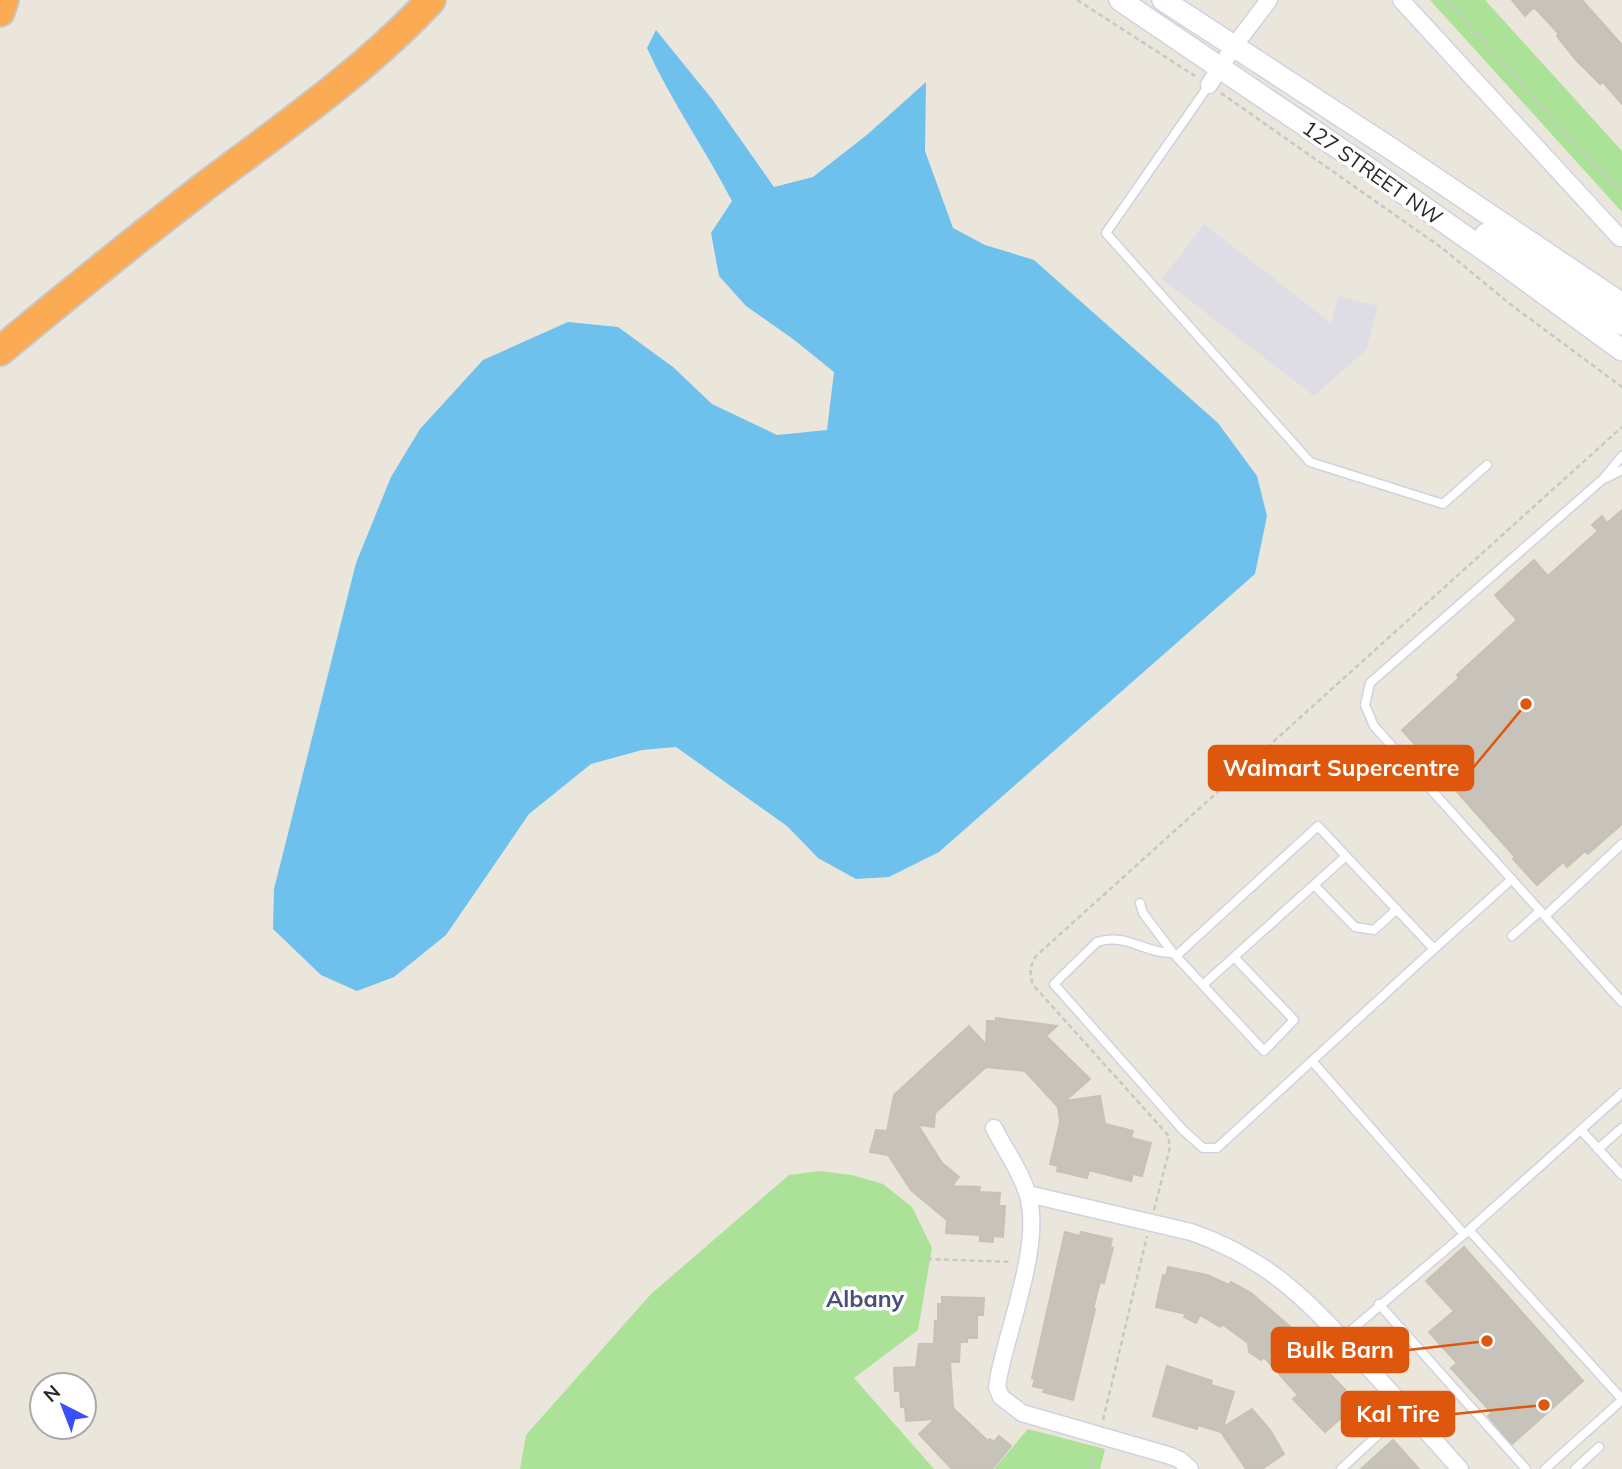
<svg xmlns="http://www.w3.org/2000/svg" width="1622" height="1469" font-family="Mulish,sans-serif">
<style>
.industrial{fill:#dedce4}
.green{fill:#abe297}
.water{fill:#6ec1ed}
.building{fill:#c7c2ba;stroke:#c6c2b5;stroke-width:2}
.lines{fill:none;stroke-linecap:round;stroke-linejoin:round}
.service-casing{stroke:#d0d2e2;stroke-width:11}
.minor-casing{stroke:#d0d2e2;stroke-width:19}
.secondary-casing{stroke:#d0d2e2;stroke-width:24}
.motorway-casing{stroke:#c7c7c7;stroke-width:32}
.path{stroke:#c7c7c7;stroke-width:2.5;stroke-dasharray:5 3.5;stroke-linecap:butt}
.service{stroke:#fff;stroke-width:8}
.minor{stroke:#fff;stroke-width:16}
.secondary{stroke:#fff;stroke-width:21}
.motorway{stroke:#fcab55;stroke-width:28}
.labels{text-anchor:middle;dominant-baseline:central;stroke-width:7;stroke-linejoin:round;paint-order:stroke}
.street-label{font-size:21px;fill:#292929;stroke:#fff}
.neighbourhood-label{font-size:23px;font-weight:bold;fill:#4a4f79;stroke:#fff}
.leader{fill:none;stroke:#de570d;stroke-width:2.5}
.callout-dot{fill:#de570d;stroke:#fff;stroke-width:2.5}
.callout{fill:#de570d;stroke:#de570d;stroke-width:2.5}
.callout-label{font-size:23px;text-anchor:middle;font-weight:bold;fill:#fff}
</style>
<rect width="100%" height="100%" fill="#ebe6db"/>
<path class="industrial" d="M1204,224L1331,323L1338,296L1378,306L1367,349L1314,396L1162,279Z"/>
<path class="green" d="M1430,0H1485L1622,151V212Z
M819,1171L852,1175L883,1184L912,1207L932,1248L918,1330L854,1378L934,1469H520L526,1435L651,1294L789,1175Z
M1028,1429L1105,1449L1100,1469H994Z"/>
<path class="water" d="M656,30L712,99L774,187L813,177L868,134L926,82L925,151L953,228L985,245L1034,260L1218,423L1257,476L1267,516L1255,574L939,852L889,877L856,879L818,858L787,826L676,747L642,750L591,764L529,814L446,935L394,977L357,991L321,975L273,929L274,889L356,563L391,477L420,429L483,360L568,322L618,327L673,367L712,404L777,435L827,430L834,372L793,339L746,306L719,276L711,233L732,201C705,149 671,101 647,48Z"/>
<path class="building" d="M1512,0H1582L1622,45V104L1603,82L1600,84L1576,60L1557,36L1559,34L1534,7L1525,16Z
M1622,510V824L1588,854L1585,851L1567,867L1563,862L1537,885L1513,859L1515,857L1402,730L1459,678L1457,675L1517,620L1495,595L1534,560L1548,576L1598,531L1592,525L1602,516L1607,523Z
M996,1018L1057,1026L1046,1036L1090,1079L1065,1101L1100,1096L1105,1124L1133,1131L1131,1138L1151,1143L1142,1176L1133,1174L1131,1181L1089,1170L1087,1178L1057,1171L1058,1166L1050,1164L1060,1122L1058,1107L1025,1071L986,1067L935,1113L934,1127L918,1125L942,1163L959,1177L952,1186L980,1187L979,1192L1000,1193L999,1206H1005L1003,1237L993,1236V1242L980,1241V1235L946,1233L947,1220L911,1190L888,1155L870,1152L876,1130L887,1131L894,1095L969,1026L986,1045L987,1021H996Z
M1065,1232L1080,1236L1081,1232L1112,1239L1110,1247L1113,1248L1104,1283L1100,1282L1093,1309H1095L1073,1400L1043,1392L1045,1389L1033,1386L1035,1379L1032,1378Z
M1464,1247L1583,1381L1512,1444L1488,1416L1492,1413L1451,1368L1457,1363L1429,1332L1454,1311L1426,1281Z
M1168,1267L1207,1275L1229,1285L1231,1282L1251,1293L1295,1331L1327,1367L1325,1369L1358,1403L1325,1432L1293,1399L1298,1395L1264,1357L1261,1360L1249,1352L1248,1343L1222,1324L1220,1327L1200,1315L1196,1323L1184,1317L1186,1314L1156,1307L1163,1275L1166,1276Z
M942,1297L984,1298L983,1315H977V1338H967V1342H960L959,1362H950L953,1408L988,1441L990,1439L994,1442L999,1436L1011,1446L992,1469H952L919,1434L935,1419L906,1421L905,1407H901L900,1391H895L894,1368L916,1367L919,1344H934L935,1321H938V1304H942Z
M1167,1366L1212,1381L1211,1385L1234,1392L1223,1427L1252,1409L1270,1430L1284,1454L1262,1469H1246L1221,1432L1198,1425L1197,1429L1153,1416Z
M1393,1440L1419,1469H1361Z"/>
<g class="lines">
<defs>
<path id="service" d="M1209,85L1106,233L1310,462L1443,504L1487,465
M1622,456L1603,479L1370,683L1365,705L1374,726L1622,1002
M1606,478L1622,470
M1314,885L1355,927L1374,930L1397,909
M1140,903L1143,913L1173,953L1264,1051L1294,1020L1234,957
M1545,916L1622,844
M1512,936L1540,911
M1173,953C1146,954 1125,932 1097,942L1054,984L1183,1130L1203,1148H1217L1434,949
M1176,956L1318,826L1346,856
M1204,984L1346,856L1434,949L1512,879
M1312,1061L1464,1234
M1581,1130L1622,1175
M1598,1149L1622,1128
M1469,1230L1622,1399
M1379,1304L1526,1469
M1342,1338L1469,1230L1622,1093
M1341,1469L1406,1409
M1545,1469L1622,1400
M1575,1469L1599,1447"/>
<path id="minor" d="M1401,0L1620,238
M1209,85L1234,46L1269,0
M994,1128C1005,1150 1022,1173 1028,1196C1042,1243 1009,1325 999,1375L997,1387L1001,1397L1022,1413L1171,1456L1180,1460L1190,1469
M1028,1194L1191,1232C1272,1260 1311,1304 1367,1366C1398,1400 1429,1434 1460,1469"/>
<path id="secondary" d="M1120,0L1368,168L1497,259L1622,350
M1163,0L1390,148L1622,304
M1486,234L1622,324"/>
<path id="motorway" d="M0,12L4,0
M0,351C66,296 133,242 200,190C279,130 363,73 431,0"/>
</defs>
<use href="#service" class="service-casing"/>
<use href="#minor" class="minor-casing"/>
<use href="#secondary" class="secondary-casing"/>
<use href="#motorway" class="motorway-casing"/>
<path class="path" d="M1077,0L1195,76
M1447,0L1571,140L1622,191
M1221,93L1442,248L1510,304L1622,387
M1154,1210L1170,1147L1168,1135L1033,985C1029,973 1030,966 1036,956L1622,427
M927,1259L1012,1262
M1103,1420L1147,1236
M1090,1469L1095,1451"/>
<use href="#service" class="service"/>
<use href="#minor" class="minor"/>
<use href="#secondary" class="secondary"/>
<use href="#motorway" class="motorway"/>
</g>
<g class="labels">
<g class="street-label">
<text transform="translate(1373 172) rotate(35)">127 STREET NW</text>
</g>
<g class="neighbourhood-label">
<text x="865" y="1298">Albany</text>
</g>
</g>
<path class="leader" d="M1526 704L1473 768M1487 1341L1408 1350M1544 1405L1454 1414"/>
<g class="callout-dot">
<circle cx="1526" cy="704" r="7"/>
<circle cx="1487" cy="1341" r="7"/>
<circle cx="1544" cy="1405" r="7"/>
</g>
<g class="callout">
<rect x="1209" y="746" width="264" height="44" rx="7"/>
<rect x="1272" y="1328" width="136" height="44" rx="7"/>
<rect x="1342" y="1392" width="112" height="44" rx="7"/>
</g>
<g class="callout-label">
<text x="1341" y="776">Walmart Supercentre</text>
<text x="1340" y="1358">Bulk Barn</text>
<text x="1398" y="1422">Kal Tire</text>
</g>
<g transform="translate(63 1406) rotate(318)"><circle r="33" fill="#ffffff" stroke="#a9a9a9" stroke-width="2"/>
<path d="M0-5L12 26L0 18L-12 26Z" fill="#3b4ff8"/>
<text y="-10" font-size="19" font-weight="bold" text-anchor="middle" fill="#292929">N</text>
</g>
</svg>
